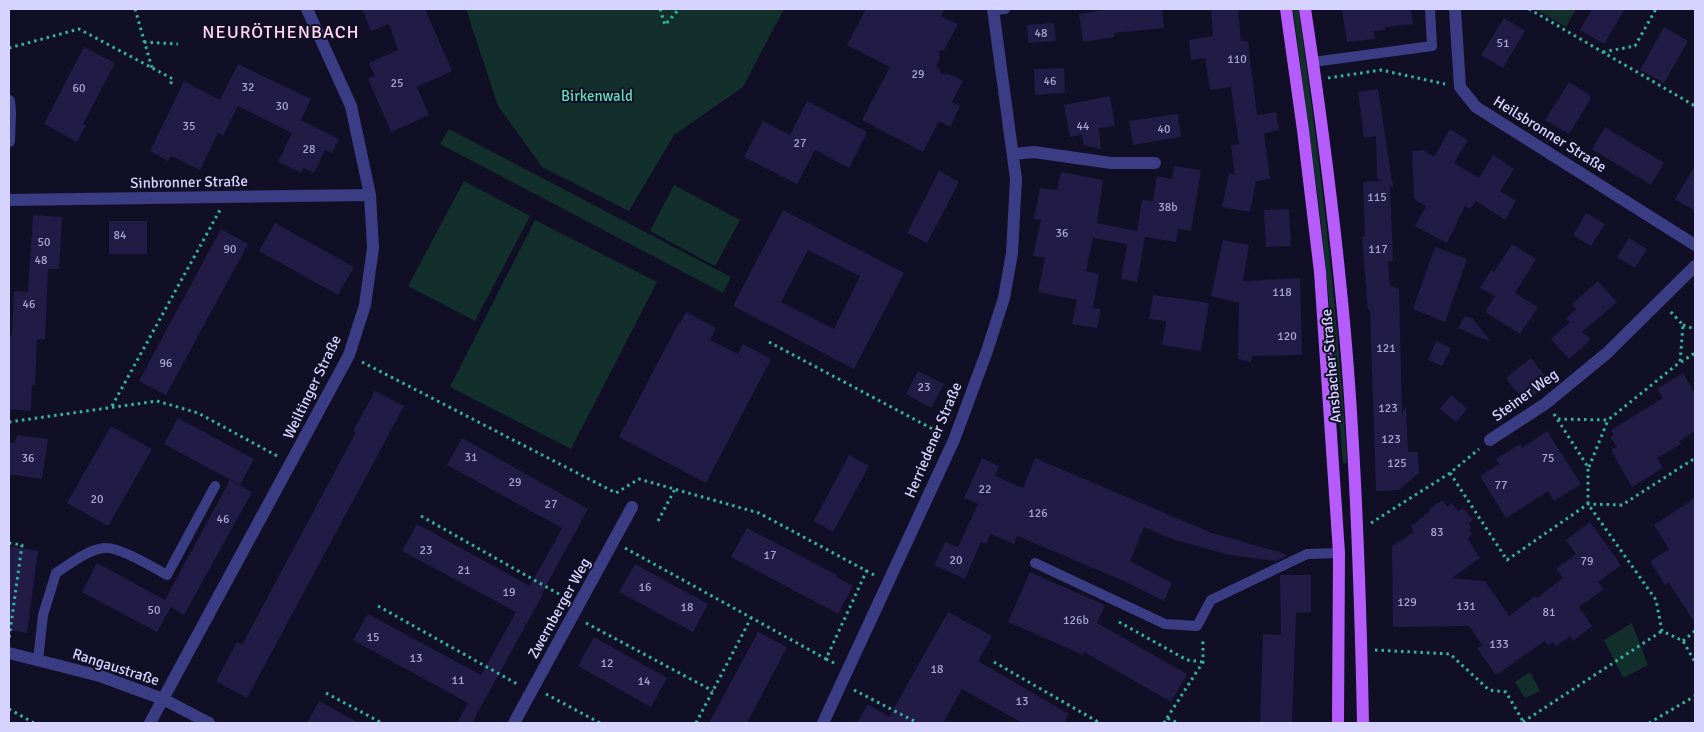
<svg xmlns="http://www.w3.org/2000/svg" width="1704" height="732" font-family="Signika,sans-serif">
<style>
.green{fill:#122f2c}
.building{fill:#211b46;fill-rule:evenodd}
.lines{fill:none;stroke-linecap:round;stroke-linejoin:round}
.path{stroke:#30b6a5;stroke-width:3;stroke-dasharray:2.5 4;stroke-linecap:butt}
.lane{stroke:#3b3d84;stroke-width:10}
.street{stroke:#3b3d84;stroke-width:12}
.primary{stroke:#b65cfd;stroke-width:12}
.labels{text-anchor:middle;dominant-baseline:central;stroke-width:4;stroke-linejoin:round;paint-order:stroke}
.number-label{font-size:12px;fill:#a9a6d1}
.park-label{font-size:15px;fill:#60dfb6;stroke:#110f25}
.street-label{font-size:15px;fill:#d6d4ff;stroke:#110f25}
.quarter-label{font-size:18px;letter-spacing:1px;fill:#ffd6f3;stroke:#110f25}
</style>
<rect width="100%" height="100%" fill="#110f25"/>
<path class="green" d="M466,9H784L743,87L674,135L629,211L542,167L498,106Z
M1293,9H1298L1300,21C1321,168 1338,315 1347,463H1343L1335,361L1321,222Z
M1535,9H1576L1566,27Z
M449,129L731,277L723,293L440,144Z
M464,181L530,216L475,321L408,286Z
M674,185L740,220L715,266L650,231Z
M535,220L657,282L571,449L450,387Z
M1632,623L1648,665L1623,678L1604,640Z
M1530,672L1540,691L1525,698L1515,682Z"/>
<path class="building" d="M362,9H425L452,71L417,87L429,115L391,132L368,79L375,76L369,63L398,50L389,24L371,31Z
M866,9H945L941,16L958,24L944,50L939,51L940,59L936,67L940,69L941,74H949L963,81L952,102L960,106L950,127L939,121L923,152L862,120L890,67L847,45Z
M1110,9H1162L1164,28L1114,33L1115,37L1083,42L1079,14Z
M1211,9H1238L1241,41H1248L1257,115L1276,112L1279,130L1264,133L1270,179L1256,181L1250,212L1222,207L1229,173L1235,175L1231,145L1239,144L1231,87L1210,90L1205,58L1191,60L1189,40L1213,36Z
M1342,9H1411L1413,24L1385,27V30L1374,31L1375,39L1347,42Z
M1592,9H1625L1604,44L1580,30Z
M1504,18L1525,31L1503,68L1481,55Z
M1054,23L1056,41L1028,43L1027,25Z
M1664,27L1688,41L1664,83L1640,70Z
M84,47L115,63L83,124L86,125L77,142L44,124Z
M238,64L311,99L301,120L339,139L332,153L325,150L314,173L303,168L301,173L278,162L292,133L238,106L223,136L218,133L200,170L171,156L168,161L150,151L184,81L220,100Z
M1064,68L1065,93L1035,95L1034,69Z
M1569,82L1590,95V100L1569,134L1545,120Z
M1378,89L1393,187L1390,185L1393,261L1388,262L1390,285L1399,289L1402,414L1406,406L1408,452H1418L1419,473L1399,490L1376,491L1370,310H1368L1362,237H1365L1363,182L1382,181L1377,178L1376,136L1364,138L1358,92Z
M1110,96L1115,126L1099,128L1101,149L1084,145L1082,135L1070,137L1064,105Z
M807,101L867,132L849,168L815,150L797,184L744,157L763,121L790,135Z
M1178,114L1181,137L1133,145L1129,121Z
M1605,127L1664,163L1651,185L1592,149Z
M1450,129L1468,140L1454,163L1479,178L1493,155L1514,169L1500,191L1516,201L1505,220L1476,201L1470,209L1465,206L1447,243L1415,226L1426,206L1414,199L1412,151L1423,150L1434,157Z
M1174,166L1201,170L1191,231L1178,229L1176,242L1145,237L1137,282L1121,279L1127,244L1093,238L1086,271L1099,274L1093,308L1101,309L1097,328L1072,324L1077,300L1038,292L1045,258L1033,256L1041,220L1034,219L1040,188L1057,190L1061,172L1103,180L1097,223L1137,231L1142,200L1153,201L1157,176L1172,179Z
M1695,166V211L1675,199Z
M939,171L959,182L927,243L907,233Z
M1289,209L1291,246L1266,247L1264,210Z
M783,210L904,273L854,369L733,306ZM808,250L860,276L834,329L781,302Z
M1586,213L1605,224L1591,246L1573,235Z
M33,215L62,217L59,269H48L45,340L37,339L35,385H32L31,411L9,409V336H12L14,291L28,292Z
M109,221H147V254H109Z
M275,223L354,267L338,295L259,251Z
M221,229L248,244L166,395L139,381Z
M1629,238L1647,249L1635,268L1617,257Z
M1223,240L1249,245L1243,281L1300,278L1302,355L1252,356L1251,362L1238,359L1239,303L1211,296Z
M1512,244L1536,259L1515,293L1538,307L1520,334L1485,312L1495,296L1480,288L1491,270L1494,272Z
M1435,247L1467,259L1445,322L1413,309Z
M1598,281L1617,302L1582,332L1591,339L1569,359L1551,339L1570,322L1566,319L1576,309L1572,304Z
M1153,295L1209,303L1201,351L1162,345L1166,321L1149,319Z
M686,312L716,328L710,340L738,354L743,344L771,359L706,483L619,437L679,322L680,323Z
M1465,316L1473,319L1491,342L1458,328Z
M1436,341L1451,348L1442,366L1428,360Z
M1531,358L1550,382L1525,402L1506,378Z
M918,371L944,384L931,408L906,394Z
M1683,373L1695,394V431L1679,441L1681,444L1657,458L1663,468L1632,487L1611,450L1617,447L1610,437L1614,435L1611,430L1663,398L1657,389Z
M375,391L404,406L247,698L216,681L237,642L242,645L356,432L353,431Z
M1451,395L1467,409L1456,422L1440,409Z
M178,418L254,459L240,485L164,444Z
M111,426L152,449L108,526L67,503Z
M1547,431L1581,484L1554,501L1548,491L1506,518L1480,476L1499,464L1496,459L1520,444L1522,448Z
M17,435L48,439L42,479L9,474V442L15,443Z
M462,438L588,509L542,593L543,594L472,723H457L468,703L353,640L368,614L481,675L516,612L402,551L417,524L530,586L562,528L447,465Z
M849,455L869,466L833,532L814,521Z
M982,458L999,466L995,476L1023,488L1035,458L1212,533L1286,554L1285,557L1276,561L1230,555L1175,540L1144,527L1130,561L1172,583L1164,601L1124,581L1017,536L1014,544L990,534L986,544L981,542L965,579L934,565L945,542L958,547L978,504L964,498Z
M230,480L252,492L184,615L171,607L157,632L82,592L97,563L165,600Z
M1695,498V623L1669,583L1665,585L1650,561L1669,549L1654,525Z
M1443,500L1447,507L1452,503L1458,511L1463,508L1473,520L1468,523L1471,527L1469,530L1472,534L1468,539L1480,558L1452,578L1485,581L1509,616L1535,596L1537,598L1563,578L1556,569L1576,554L1566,540L1590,522L1621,565L1598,582L1604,589L1579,607L1592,626L1573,641L1570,636L1556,646L1553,642L1548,646L1545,641L1496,675L1477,648L1482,645L1469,626L1393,627L1392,546L1414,532L1411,526L1430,511L1429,509Z
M747,528L837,575L836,577L853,586L838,614L731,557Z
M9,546L38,551L27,633L9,630Z
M635,564L708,604L693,632L619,592Z
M1030,572L1105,605L1097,623L1187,674L1171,702L1084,652L1083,655L1008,622Z
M1280,575H1311V612L1296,613L1292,723H1260L1263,634L1281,635Z
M948,612L992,636L978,661L1069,714L1064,723H1022L962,689L943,723H857L868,704L889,717Z
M758,632L787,647L747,723H709Z
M594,637L667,678L651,707L578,666Z
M319,701L359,723H307Z"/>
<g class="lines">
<path class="path" d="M135,9L152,68
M660,9L665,25L679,9
M1529,9L1695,106
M144,42L178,44
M9,48L79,29L173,79L169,87
M1603,52L1635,46L1656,9
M1328,78L1381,70L1445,84
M1683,325L1695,329
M769,342L942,434
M362,362L616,493L639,479L759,513L876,576
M1681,362L1695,353
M112,406L220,210
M1554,414L1588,467V504L1656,600L1662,631L1683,641L1695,662
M1558,419L1608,420L1680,362L1683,325L1670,311
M9,422L157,401L198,413L279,457
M1589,467L1608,420
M1450,473L1507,560L1588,504L1622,505L1692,460H1695
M421,516L566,598
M658,521L675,489
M1371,523L1450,473L1479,449
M9,543L22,545L9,639
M625,548L826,659L867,570
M378,606L519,685
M1119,622L1187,660L1203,662
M586,623L713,691
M1683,641L1695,631
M1375,650L1450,654L1489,690L1506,692L1524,723
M826,659L836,664
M994,662L1100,723
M854,690L918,723
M326,693L382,723
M546,694L600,723
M9,709L34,723
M1167,718L1203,662V644L1202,638
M1523,722L1662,631
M696,723L751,618
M1164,723L1167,718L1178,723
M1649,723L1695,696"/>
<path class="lane" d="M993,10L1005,9
M1313,62L1432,46L1430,9
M1035,563L1165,624L1197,626L1211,600L1307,554L1339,553
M38,660L43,615L56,573C70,564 87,550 104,548C118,546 153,567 167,575L215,486"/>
<path class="street" d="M1455,9L1460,87L1476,107L1695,245
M9,101L10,112L9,141
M1014,154L1034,152L1111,163H1155
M9,200L370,195
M1490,440L1545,404L1607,353L1695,266
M9,653L100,676L163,699L209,723
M150,723L349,355L365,305L373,248L370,195L351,106L307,9
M514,723L632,507
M823,723L954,440L987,351L1004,298L1012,253L1016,179L993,9"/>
<path class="primary" d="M1286,9L1303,130L1320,272L1339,553L1338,723
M1305,9C1326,148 1344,288 1352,429C1358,527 1361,625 1363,723"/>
</g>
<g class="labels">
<g class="number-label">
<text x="1041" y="33">48</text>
<text x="1503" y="43">51</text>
<text x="1237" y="59">110</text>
<text x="918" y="74">29</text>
<text x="1050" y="81">46</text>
<text x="397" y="83">25</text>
<text x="248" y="87">32</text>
<text x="79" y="88">60</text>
<text x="282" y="106">30</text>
<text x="189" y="126">35</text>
<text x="1083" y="126">44</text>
<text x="1164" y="129">40</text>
<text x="800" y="143">27</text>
<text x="309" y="149">28</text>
<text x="1377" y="197">115</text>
<text x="1168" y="207">38b</text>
<text x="1062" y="233">36</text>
<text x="120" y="235">84</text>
<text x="44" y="242">50</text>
<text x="230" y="249">90</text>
<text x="1378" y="249">117</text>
<text x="41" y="260">48</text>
<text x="1282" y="292">118</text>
<text x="29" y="304">46</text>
<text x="1287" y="336">120</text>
<text x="1386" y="348">121</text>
<text x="166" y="363">96</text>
<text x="924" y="387">23</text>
<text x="1388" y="408">123</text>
<text x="1391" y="439">123</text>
<text x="471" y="457">31</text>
<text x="28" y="458">36</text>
<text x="1548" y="458">75</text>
<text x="1397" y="463">125</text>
<text x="515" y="482">29</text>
<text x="1501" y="485">77</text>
<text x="985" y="489">22</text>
<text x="97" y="499">20</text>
<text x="551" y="504">27</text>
<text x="1038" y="513">126</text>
<text x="223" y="519">46</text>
<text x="1437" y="532">83</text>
<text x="426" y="550">23</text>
<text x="770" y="555">17</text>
<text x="956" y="560">20</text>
<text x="1587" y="561">79</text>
<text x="464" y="570">21</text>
<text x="645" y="587">16</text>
<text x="509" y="592">19</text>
<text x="1407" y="602">129</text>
<text x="1466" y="606">131</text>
<text x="687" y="607">18</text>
<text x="154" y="610">50</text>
<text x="1549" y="612">81</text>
<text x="1076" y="620">126b</text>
<text x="373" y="637">15</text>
<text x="1499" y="644">133</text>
<text x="416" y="658">13</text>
<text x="607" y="663">12</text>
<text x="937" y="669">18</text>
<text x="458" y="680">11</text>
<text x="644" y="681">14</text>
<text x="1022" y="701">13</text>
</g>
<g class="park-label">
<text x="597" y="96">Birkenwald</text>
</g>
<g class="street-label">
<text transform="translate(1550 134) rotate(32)">Heilsbronner Straße</text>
<text transform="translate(189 182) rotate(-1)">Sinbronner Straße</text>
<text transform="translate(1331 366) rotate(-95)">Ansbacher Straße</text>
<text transform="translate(312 387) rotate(-64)">Weiltinger Straße</text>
<text transform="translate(1525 395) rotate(-36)">Steiner Weg</text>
<text transform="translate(933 440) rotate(-67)">Herriedener Straße</text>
<text transform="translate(559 608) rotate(-61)">Zwernberger Weg</text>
<text transform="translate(116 667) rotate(18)">Rangaustraße</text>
</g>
<g class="quarter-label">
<text x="281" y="32">NEURÖTHENBACH</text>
</g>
</g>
<rect width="1704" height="732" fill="none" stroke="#d6d4ff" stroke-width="20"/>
</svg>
